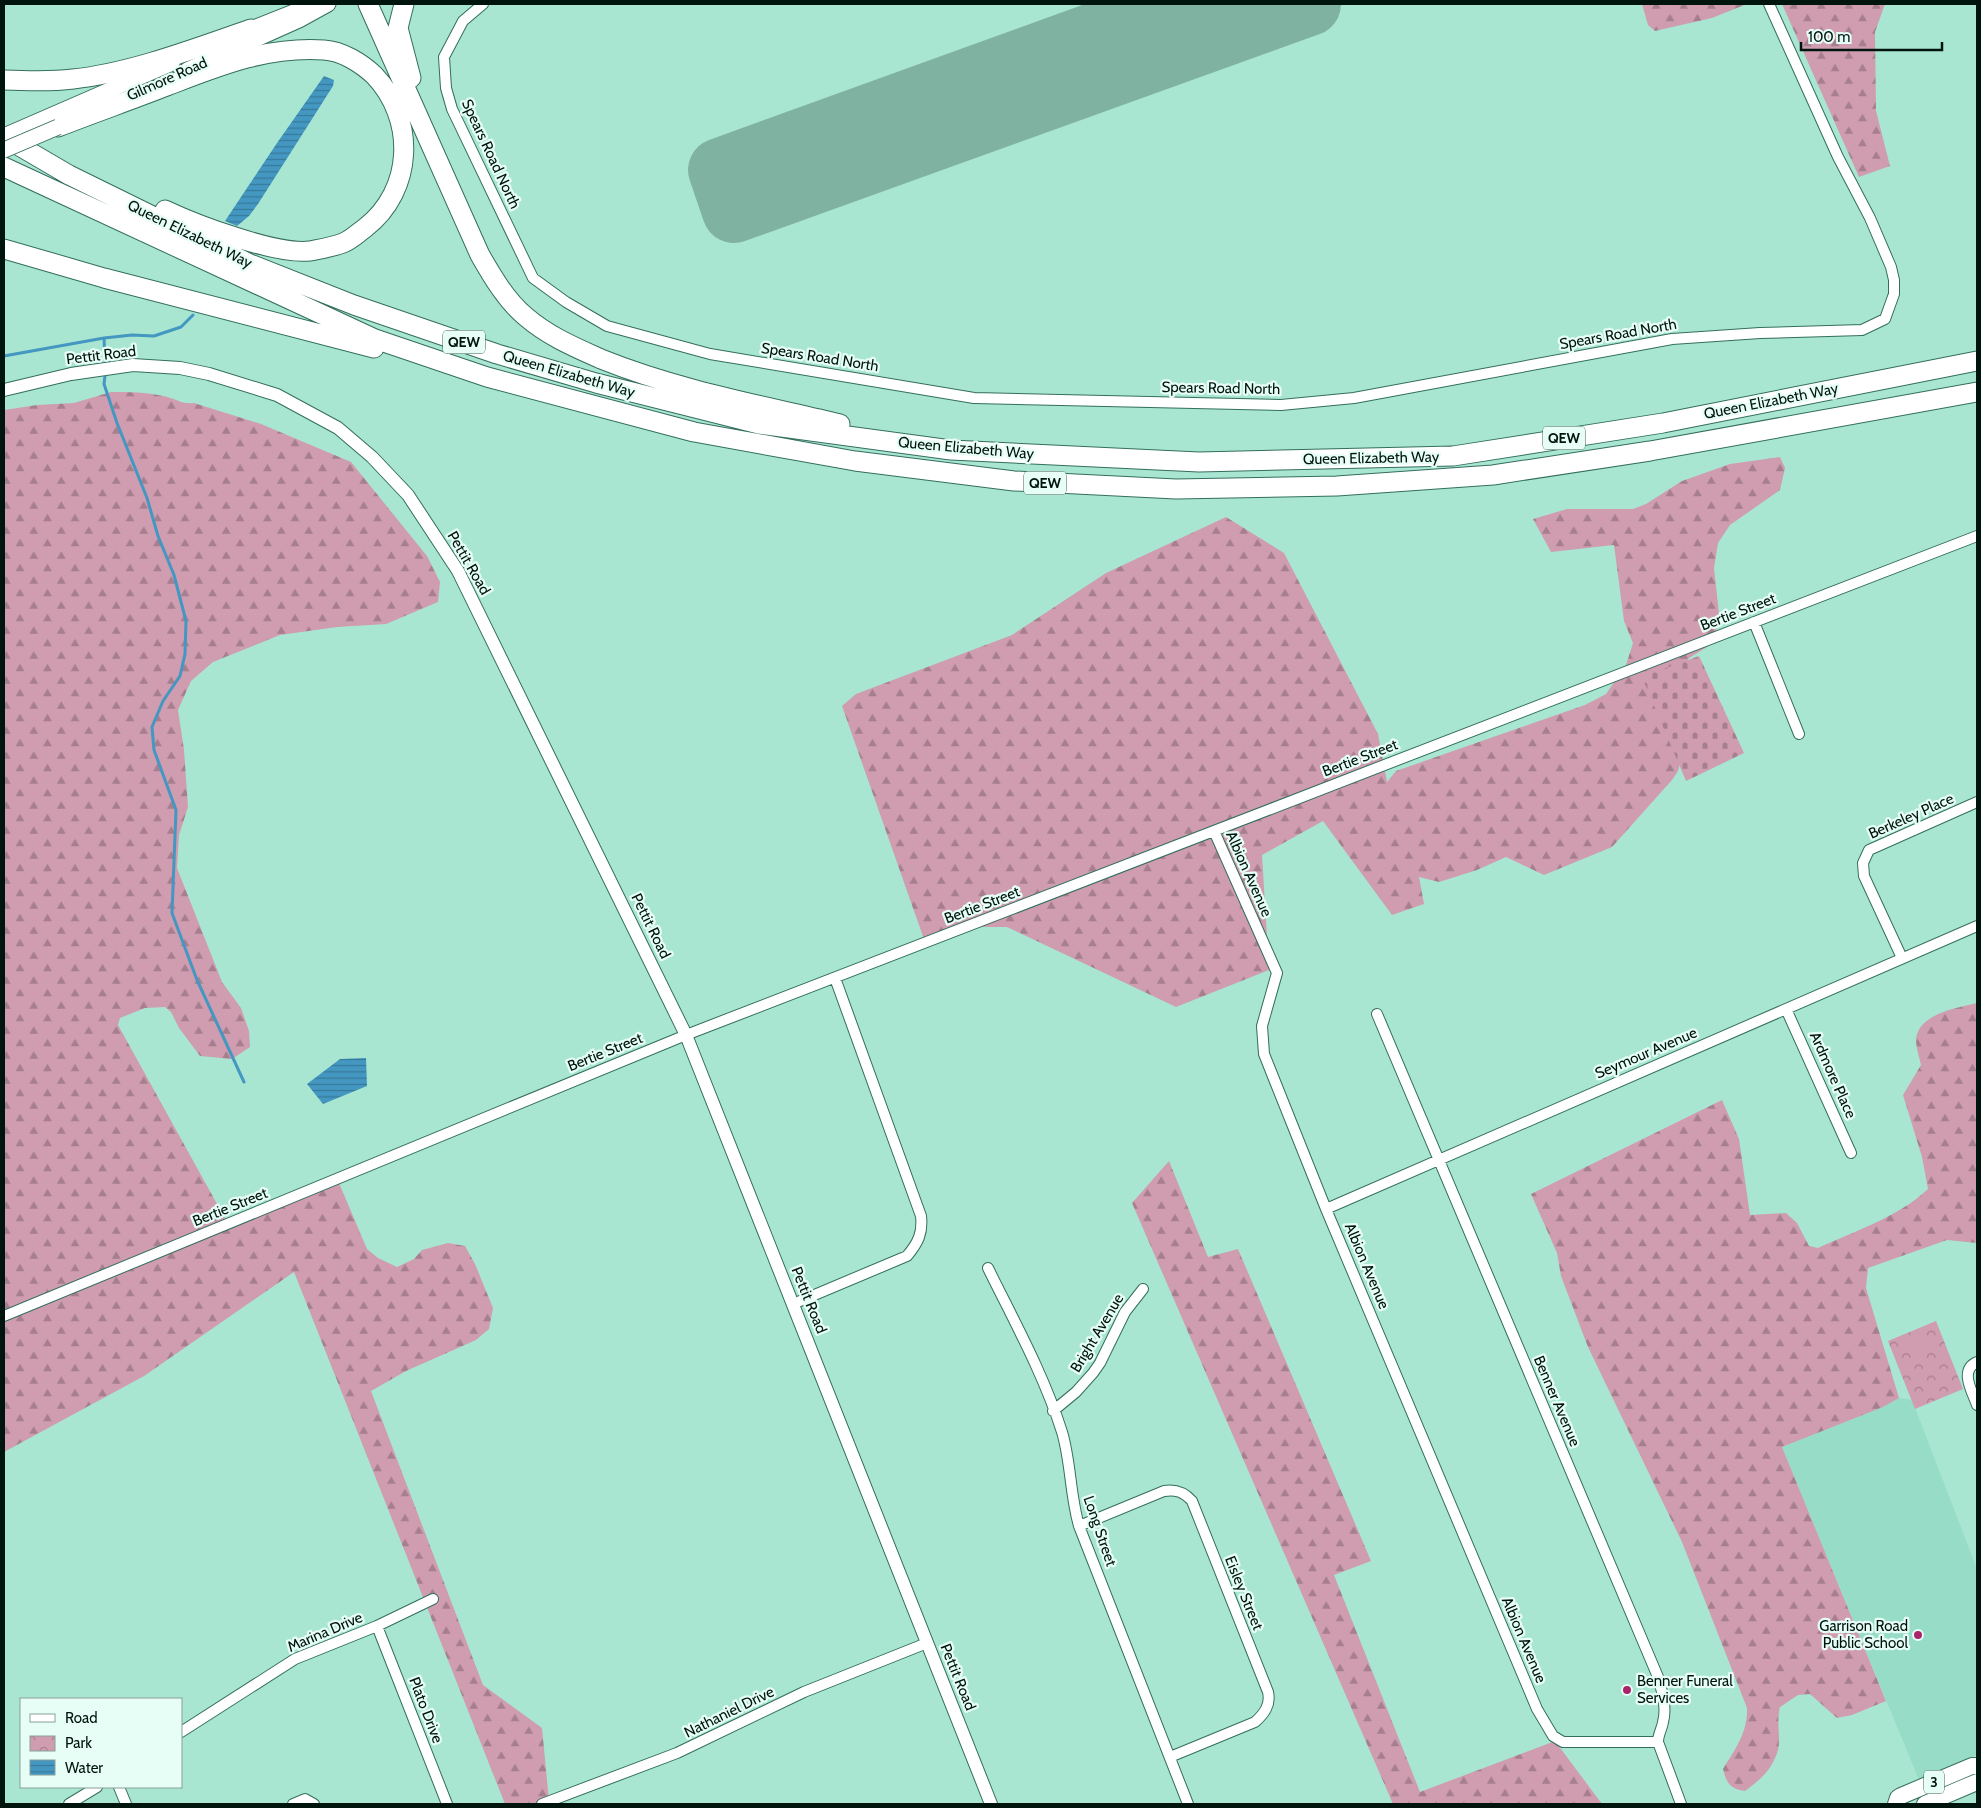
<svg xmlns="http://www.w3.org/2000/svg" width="1981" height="1808" font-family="Cabin,sans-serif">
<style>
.built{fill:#96dcc6}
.forest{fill:url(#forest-firs)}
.cemetery{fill:url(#cemetery-stones)}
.park{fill:url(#park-crowns)}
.pitch{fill:#cf9cb0}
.water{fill:url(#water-rules)}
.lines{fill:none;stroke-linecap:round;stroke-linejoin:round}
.stream{stroke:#4397c1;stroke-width:3}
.runway{stroke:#80b2a2;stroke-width:64}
.minor-casing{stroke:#336e5e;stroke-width:12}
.tertiary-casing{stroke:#336e5e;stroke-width:14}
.secondary-casing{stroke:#336e5e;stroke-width:17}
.primary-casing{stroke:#336e5e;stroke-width:18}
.motorway-casing{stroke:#336e5e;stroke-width:21}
.minor{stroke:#fff;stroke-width:10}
.tertiary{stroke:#fff;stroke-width:12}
.secondary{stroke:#fff;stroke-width:15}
.primary{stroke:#fff;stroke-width:16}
.motorway{stroke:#fff;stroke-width:19}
.secondary-bridge-casing{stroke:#336e5e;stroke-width:17;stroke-linecap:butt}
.secondary-bridge{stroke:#fff;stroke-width:15}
.poi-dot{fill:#aa246c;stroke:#e6fef6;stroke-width:2}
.labels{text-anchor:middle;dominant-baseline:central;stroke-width:4.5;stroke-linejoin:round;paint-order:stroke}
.shield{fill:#e6fef6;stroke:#455a54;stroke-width:1}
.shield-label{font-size:14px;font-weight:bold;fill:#00140e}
.street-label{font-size:15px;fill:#00140e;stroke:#e6fef6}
.poi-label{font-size:15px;fill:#00140e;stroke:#e6fef6;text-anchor:end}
</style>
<defs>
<pattern id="forest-firs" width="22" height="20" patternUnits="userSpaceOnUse" patternTransform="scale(1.25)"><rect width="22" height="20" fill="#cf9cb0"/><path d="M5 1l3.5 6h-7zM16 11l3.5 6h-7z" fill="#a67e8e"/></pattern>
<pattern id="cemetery-stones" width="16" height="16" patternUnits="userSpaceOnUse" patternTransform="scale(1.25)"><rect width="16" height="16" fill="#cf9cb0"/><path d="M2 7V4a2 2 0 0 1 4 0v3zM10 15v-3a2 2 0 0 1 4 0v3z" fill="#a67e8e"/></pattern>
<pattern id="park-crowns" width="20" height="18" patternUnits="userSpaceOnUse" patternTransform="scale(1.25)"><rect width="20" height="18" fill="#cf9cb0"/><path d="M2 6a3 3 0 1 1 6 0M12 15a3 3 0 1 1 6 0" fill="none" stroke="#a67e8e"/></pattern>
<pattern id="water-rules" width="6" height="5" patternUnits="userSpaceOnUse" patternTransform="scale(1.25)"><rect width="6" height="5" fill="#4397c1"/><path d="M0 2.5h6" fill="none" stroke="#367a9b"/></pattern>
</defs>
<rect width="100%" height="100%" fill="#a9e6d2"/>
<path class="built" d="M1899,1398L1912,1400L1977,1569V1755L1919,1780L1782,1447L1883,1407Z"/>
<path class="forest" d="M1642,4H1747L1712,18L1655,31L1648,25Z
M1782,4H1885L1875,32L1876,111L1890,166L1859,177Z
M111,392C129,392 146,392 163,396C175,398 182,405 194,403L261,424L351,462L427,556L440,582L438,602L386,624L337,627L280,635L213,662L191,681L178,710L184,750L188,807L179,835L177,868L222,982L241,1008L249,1031L250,1047L232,1059L200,1056L179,1028L171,1012L165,1007L145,1008L120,1018L118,1025L227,1222L339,1183L367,1249L378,1258L397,1267L414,1259L422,1250L448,1243L465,1246L475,1264L493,1308L489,1329L476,1340L406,1371L371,1391L483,1685L542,1728L549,1801L552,1804H505L294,1272L144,1376L4,1452V410L37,405L74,403Z
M1780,457L1785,468L1780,490L1730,525L1718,543L1714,568L1720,623L1707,647L1689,658L1677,676L1685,746L1678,771L1672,780L1612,847L1544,875L1506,857L1477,870L1439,882L1419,877L1424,904L1392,915L1323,821L1262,855L1269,970L1176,1007L1007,927H974L926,945L842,706L856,694L1012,635L1106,573L1226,517L1284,553L1378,734L1387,782L1396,771L1585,705L1606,694L1626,665L1633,643L1624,621L1614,545L1551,552L1533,519L1567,509H1633L1646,504L1682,481L1730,464Z
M1977,1003V1243L1947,1240L1868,1268L1866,1288L1899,1398L1883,1407L1782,1447L1886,1701L1852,1715L1837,1718L1810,1694L1798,1695L1780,1707C1776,1722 1781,1737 1778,1750C1772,1770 1761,1779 1745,1791C1730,1789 1726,1782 1723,1769C1735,1750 1748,1732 1747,1708L1682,1542L1588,1347L1561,1276L1557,1253L1531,1194L1722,1100L1739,1139L1750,1215L1786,1213L1797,1223L1809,1246L1818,1248C1855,1231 1898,1217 1928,1189L1922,1157L1903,1095L1921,1065C1919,1055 1914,1043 1917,1034C1925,1012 1958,1008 1977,1003Z
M1169,1161L1208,1257L1238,1249L1371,1561L1334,1575L1420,1792L1555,1741L1602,1804H1393L1132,1203Z"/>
<path class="cemetery" d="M1699,656L1744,753L1686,781L1642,677Z"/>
<path class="park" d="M1936,1321L1963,1389L1915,1409L1888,1341Z"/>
<path class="pitch" d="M1919,1337L1927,1340L1931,1349L1914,1355L1911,1352L1910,1345L1915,1339Z"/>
<path class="water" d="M324,76L334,80L333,86L258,204L249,216L237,226L225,221L277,143Z
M366,1058L367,1086L323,1104L307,1084L340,1059Z"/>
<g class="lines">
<path class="stream" d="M104,338L105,361
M4,356L104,338L132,335L154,336L181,327L193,315
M105,376L104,384L117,423L147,498L158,536L174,575L186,621L185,654L180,676L163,701L152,727L154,750L176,810L172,913L197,980L244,1082"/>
<path class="runway" d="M1179,4L720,170L734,211L1309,4"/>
<defs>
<path id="minor" d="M483,4L463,21L444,57L446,88L452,109L533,278L566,302L607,326L710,354L974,398L1281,405L1354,398L1672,339L1760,333L1862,330L1885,319L1894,294V280L1891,267L1870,218L1838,157L1769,4
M1754,622L1799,734
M1214,831L1277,973L1262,1026L1264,1054L1326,1209L1537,1709L1553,1736L1563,1742H1658
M1902,958L1864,876L1863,863L1869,850L1977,802
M1786,1009L1851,1153
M1377,1014L1658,1677C1662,1691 1667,1708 1663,1722C1662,1729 1658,1734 1658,1742L1681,1804
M1326,1209L1977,926
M988,1268C1014,1321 1044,1375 1062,1432C1071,1462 1070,1495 1079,1526L1188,1804
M793,1304L907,1256C918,1243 923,1233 921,1216L835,978
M4,1316L686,1035L1977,536
M1977,1362C1959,1370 1972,1391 1977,1405
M1053,1411L1076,1392L1093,1373L1100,1363L1125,1312L1143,1289
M1079,1526L1164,1491C1176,1489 1184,1492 1192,1501L1268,1692C1271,1705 1264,1714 1255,1722L1170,1757
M377,1626L447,1804
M181,1732L295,1659L377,1626L433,1599
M119,1787L126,1804
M69,1804L97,1787
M293,1804L305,1799L314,1804
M542,1804L677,1753L804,1692L927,1643"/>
<path id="tertiary" d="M4,390L71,374L133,365L180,368L209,374L277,395L338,428L372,457L408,495L458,571L686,1035L991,1804"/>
<path id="secondary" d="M241,33L314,4
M187,70L299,20L328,4
M4,136L172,63"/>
<path id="primary" d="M1896,1804L1898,1798L1901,1796L1972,1766H1977
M1925,1804L1977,1782"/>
<path id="motorway" d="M368,4L480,255C492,276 506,300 525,316C548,336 574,347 601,359C678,390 760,405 840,424
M404,4L398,28L411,78
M4,80C27,81 50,82 73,79C131,73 196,48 251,29
M58,127C94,113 131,100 167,86C219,66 267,46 324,50C342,51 361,63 374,75C416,119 414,190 365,228C358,233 351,240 343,243C333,247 320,249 310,251C276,255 197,225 165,210
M4,137L69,175L250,264L354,305L497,354L596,383L759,424L951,450L1199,462L1453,456L1663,423L1977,361
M4,167L375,339L487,377L694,432L855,461L1014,481L1176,489L1337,486L1493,475L1650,451L1977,392
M4,249L104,278L374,348"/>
</defs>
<use href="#minor" class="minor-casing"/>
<use href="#tertiary" class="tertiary-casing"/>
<use href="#secondary" class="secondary-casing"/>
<use href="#primary" class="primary-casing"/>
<use href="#motorway" class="motorway-casing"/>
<use href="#minor" class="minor"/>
<use href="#tertiary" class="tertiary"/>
<use href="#secondary" class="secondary"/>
<use href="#primary" class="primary"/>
<use href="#motorway" class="motorway"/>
<defs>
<path id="secondary-bridge" d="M4,150L58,127"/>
</defs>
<use href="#secondary-bridge" class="secondary-bridge-casing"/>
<use href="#secondary-bridge" class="secondary-bridge"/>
</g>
<g class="poi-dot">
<circle cx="1918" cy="1635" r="5"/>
<circle cx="1627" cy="1690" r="5"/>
</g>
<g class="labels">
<g class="shield">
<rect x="443" y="330.5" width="42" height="23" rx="4"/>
<rect x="1543" y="426.5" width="42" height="23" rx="4"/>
<rect x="1024" y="471.5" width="42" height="23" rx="4"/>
<rect x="1924" y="1770.5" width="20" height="23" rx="4"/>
</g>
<g class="shield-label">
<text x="464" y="342">QEW</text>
<text x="1564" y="438">QEW</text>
<text x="1045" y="483">QEW</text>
<text x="1934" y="1782">3</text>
</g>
<g class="street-label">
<text transform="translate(167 79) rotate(-24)">Gilmore Road</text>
<text transform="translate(491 154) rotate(65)">Spears Road North</text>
<text transform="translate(190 234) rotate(26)">Queen Elizabeth Way</text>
<text transform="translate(1618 334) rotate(-10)">Spears Road North</text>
<text transform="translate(101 355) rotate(-7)">Pettit Road</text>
<text transform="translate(820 357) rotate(9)">Spears Road North</text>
<text transform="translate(569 374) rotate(16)">Queen Elizabeth Way</text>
<text transform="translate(1221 388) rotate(1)">Spears Road North</text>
<text transform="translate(1771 401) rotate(-11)">Queen Elizabeth Way</text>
<text transform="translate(966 448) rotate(5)">Queen Elizabeth Way</text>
<text transform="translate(1371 458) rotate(-1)">Queen Elizabeth Way</text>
<text transform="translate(469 563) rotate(60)">Pettit Road</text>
<text transform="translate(1738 612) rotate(-21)">Bertie Street</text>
<text transform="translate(1360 758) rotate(-21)">Bertie Street</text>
<text transform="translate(1911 816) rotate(-24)">Berkeley Place</text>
<text transform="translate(1249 874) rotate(66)">Albion Avenue</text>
<text transform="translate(982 905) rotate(-21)">Bertie Street</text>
<text transform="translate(651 926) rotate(64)">Pettit Road</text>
<text transform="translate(605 1052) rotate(-22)">Bertie Street</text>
<text transform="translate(1646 1053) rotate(-23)">Seymour Avenue</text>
<text transform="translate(1833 1075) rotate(66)">Ardmore Place</text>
<text transform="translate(230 1207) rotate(-22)">Bertie Street</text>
<text transform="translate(1367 1266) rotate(67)">Albion Avenue</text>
<text transform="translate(809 1300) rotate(68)">Pettit Road</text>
<text transform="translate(1097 1333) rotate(-59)">Bright Avenue</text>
<text transform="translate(1557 1401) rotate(67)">Benner Avenue</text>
<text transform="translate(1100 1531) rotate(71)">Long Street</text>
<text transform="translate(1244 1593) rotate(68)">Eisley Street</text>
<text transform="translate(325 1632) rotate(-23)">Marina Drive</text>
<text transform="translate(1524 1640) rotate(67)">Albion Avenue</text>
<text transform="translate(958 1677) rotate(68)">Pettit Road</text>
<text transform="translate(426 1710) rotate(69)">Plato Drive</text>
<text transform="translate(729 1712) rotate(-26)">Nathaniel Drive</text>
</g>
<g class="poi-label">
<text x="1908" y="1626">Garrison Road<tspan x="1908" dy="17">Public School</tspan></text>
<text x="1637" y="1681" text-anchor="start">Benner Funeral<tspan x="1637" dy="17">Services</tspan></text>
</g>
</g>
<rect width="1981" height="1808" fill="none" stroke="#00140e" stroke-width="10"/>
<rect x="20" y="1698" width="162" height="90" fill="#e6fef6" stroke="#8aa099"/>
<rect x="30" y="1714" width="25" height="8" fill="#ffffff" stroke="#8aa099"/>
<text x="65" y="1723" font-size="15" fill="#00140e">Road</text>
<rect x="30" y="1736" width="25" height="15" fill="url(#park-crowns)" stroke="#8aa099"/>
<text x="65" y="1748" font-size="15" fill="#00140e">Park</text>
<rect x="30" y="1760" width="25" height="15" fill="url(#water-rules)" stroke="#8aa099"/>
<text x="65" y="1773" font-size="15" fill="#00140e">Water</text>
<path d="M1801 42v8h141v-8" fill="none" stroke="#00140e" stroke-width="2.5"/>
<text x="1808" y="42" font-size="15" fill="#00140e" stroke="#e6fef6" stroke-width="4" paint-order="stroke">100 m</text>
</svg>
